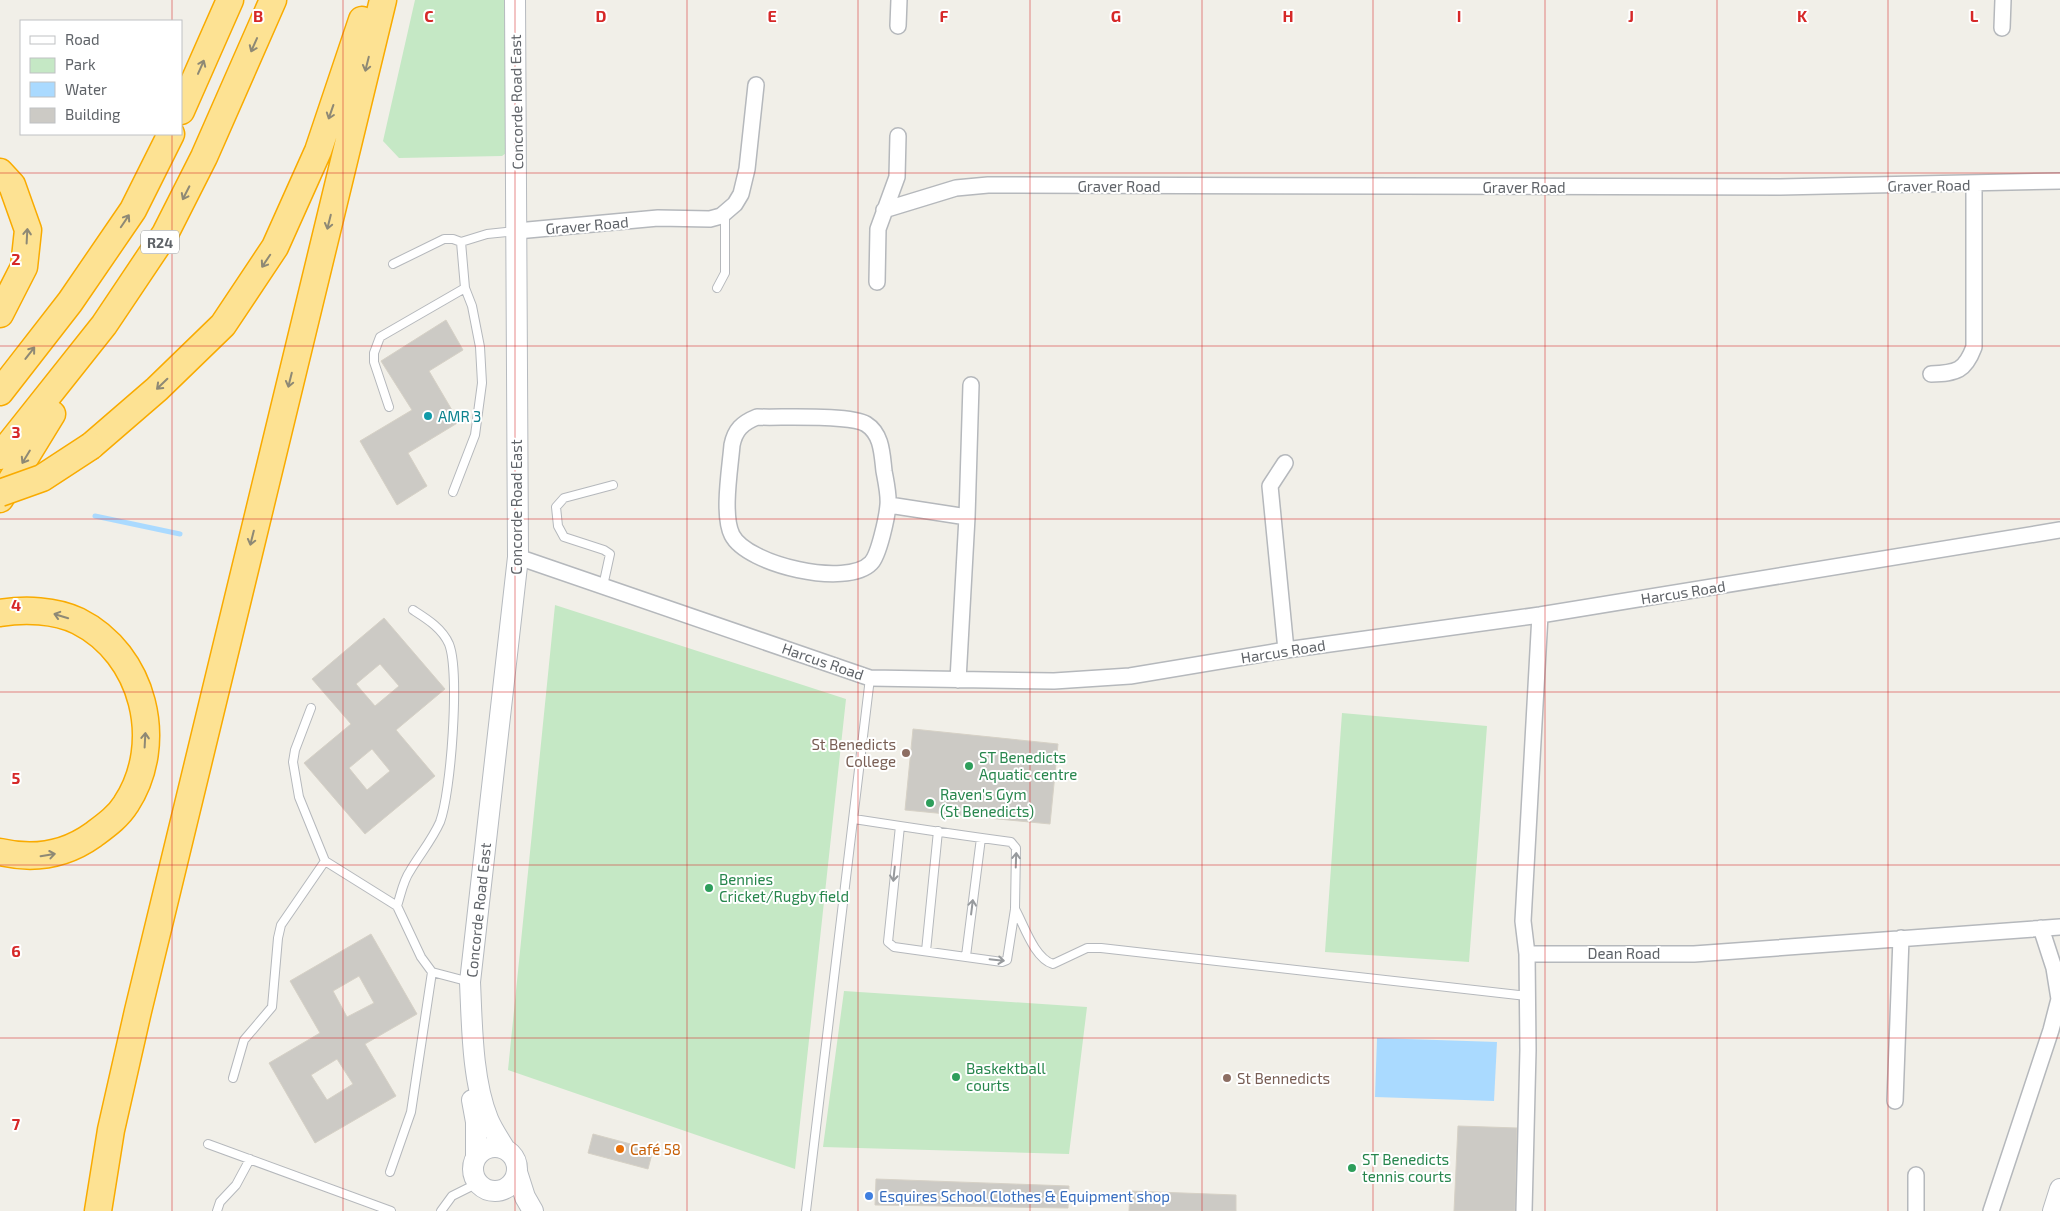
<svg xmlns="http://www.w3.org/2000/svg" width="2060" height="1211" font-family="'Exo 2',sans-serif">
<style>
.green{fill:#c5e8c5}
.water{fill:#aadaff}
.lines{fill:none;stroke-linecap:round;stroke-linejoin:round}
.stream{stroke:#aadaff;stroke-width:5}
.building{fill:#cccac5;stroke:#d6d1c6;fill-rule:evenodd}
.service-casing{stroke:#b5b8bc;stroke-width:10}
.minor-casing{stroke:#b5b8bc;stroke-width:18}
.secondary-casing{stroke:#b6babf;stroke-width:22}
.motorway-casing{stroke:#f9ab00;stroke-width:29}
.service{stroke:#fff;stroke-width:8}
.minor{stroke:#fff;stroke-width:15}
.secondary{stroke:#fff;stroke-width:20}
.motorway{stroke:#fde293;stroke-width:26}
.motorway-bridge-casing{stroke:#f9ab00;stroke-width:29;stroke-linecap:butt}
.motorway-bridge{stroke:#fde293;stroke-width:26}
.oneway{stroke:#8e8975}
.oneway2{stroke:#979a9d}
.grid{fill:none;stroke:#d62828;stroke-width:1;stroke-opacity:0.55}
.culture-dot{fill:#0f9aa8;stroke:#fff;stroke-width:2}
.education-dot{fill:#8d6e63;stroke:#fff;stroke-width:2}
.leisure-dot{fill:#2e9e5b;stroke:#fff;stroke-width:2}
.food-dot{fill:#e8710a;stroke:#fff;stroke-width:2}
.shop-dot{fill:#3f7fe0;stroke:#fff;stroke-width:2}
.labels{text-anchor:middle;dominant-baseline:central;stroke-width:4;stroke-linejoin:round;paint-order:stroke}
.shield{fill:#fff;stroke:#8f9295;stroke-width:1}
.shield-label{font-size:14px;font-weight:bold;fill:#5f6368}
.street-label{font-size:15px;fill:#5f6368;stroke:#fff}
.culture-label{font-size:15px;fill:#0d838f;stroke:#fff;text-anchor:start}
.education-label{font-size:15px;fill:#785e54;stroke:#fff;text-anchor:end}
.leisure-label{font-size:15px;fill:#27864d;stroke:#fff;text-anchor:start}
.food-label{font-size:15px;fill:#c56008;stroke:#fff;text-anchor:start}
.shop-label{font-size:15px;fill:#366cbe;stroke:#fff;text-anchor:start}
.grid-label{font-size:16px;text-anchor:middle;font-weight:bold;fill:#d62828;stroke:#fff;stroke-width:4;stroke-linejoin:round;paint-order:stroke}
</style>
<rect width="100%" height="100%" fill="#f1efe8"/>
<path class="green" d="M415,0H510L520,143L502,156L399,158L383,141Z
M555,605L846,699L795,1169L508,1070Z
M1342,713L1487,726L1469,962L1325,952Z
M844,991L1087,1007L1069,1154L823,1147Z"/>
<path class="water" d="M1377,1038L1497,1042L1494,1101L1375,1097Z"/>
<g class="lines">
<path class="stream" d="M95,516L180,534"/>
</g>
<path class="building" d="M446,320L463,350L429,371L459,422L408,453L427,486L397,505L360,441L412,410L381,361Z
M384,618L445,689L396,730L435,776L365,834L304,763L351,724L312,679ZM380,664L399,686L375,706L356,684ZM372,749L390,771L367,790L349,768Z
M913,729L1058,744L1050,824L905,810Z
M371,934L417,1014L365,1044L396,1096L315,1143L269,1063L320,1033L290,981ZM359,976L374,1003L347,1017L333,991ZM337,1059L353,1084L327,1100L311,1075Z
M1458,1126L1517,1128L1515,1211H1454Z
M593,1134L653,1150L648,1169L588,1153Z
M876,1179L1069,1186L1068,1208L875,1205Z
M1130,1191L1236,1195V1211H1129Z"/>
<g class="lines">
<defs>
<path id="service" d="M393,264L444,239H453L461,242L487,234L516,231
M717,288L725,273V213
M389,407L374,362V353L380,337L465,288
M453,492L475,435L482,383L480,347L472,306L465,288L461,242
M603,586L610,554L604,550L564,537L558,526L556,507L564,498L613,485
M413,610C427,619 442,628 449,644C460,672 451,793 440,822C432,840 420,854 410,871C403,881 401,894 397,906L421,957L432,972L470,982
M311,708L295,750L293,762L299,797L325,861L397,906
M854,819C906,827 958,835 1011,842L1016,848L1015,909L1007,960L1002,962L894,947L888,942L900,826
M1015,909C1024,925 1034,958 1053,964L1087,948H1101L1527,996
M926,951L938,831
M966,956L981,838
M233,1078L244,1040L272,1007L278,938L281,925L325,861
M208,1144L391,1211
M390,1172L411,1112L432,972
M217,1211L220,1202L236,1185L250,1159
M441,1211L452,1196L478,1183
M806,1211L870,678"/>
<path id="minor" d="M898,26L899,0
M2002,28L2003,0
M884,210L956,188L988,185L1780,187L2060,181
M517,231L658,218L710,219L721,216L735,204L741,194L747,169L756,85
M877,282L878,229L897,177L898,136
M1931,374C1957,373 1965,371 1974,347V184
M757,417C779,418 850,414 866,424C882,434 882,454 884,471C886,482 889,495 888,505C887,517 879,555 871,563C847,588 747,565 732,535C722,515 730,469 732,445C735,430 742,423 757,417Z
M1285,463L1270,486L1286,650
M889,505L967,517L958,680
M967,517L971,385
M518,557L870,678L1054,681L1130,676L1286,650L1540,615L2060,530
M1540,615L1523,921L1527,954H1694L2060,927
M1895,1101L1901,938
M1916,1175V1211
M1524,1211L1528,1050L1527,954
M1991,1211L2051,1030L2059,999L2054,968L2041,928"/>
<path id="secondary" d="M472,1100L476,1122V1157
M473 1169a22 22 0 1 1 44 0a22 22 0 1 1-44 0Z
M505,1149C499,1139 492,1129 488,1119C472,1080 472,1024 470,982L518,557L515,0
M517,1172L525,1197L533,1211
M2053,1211L2060,1189"/>
<path id="motorway" d="M181,111L230,0
M0,172L12,185L28,230L24,267L0,314
M0,392L70,302L133,210L171,134
M91,446L157,389L223,325L275,247L318,151L362,20
M0,456L104,325L165,234L204,157L273,0
M0,499L52,414
M0,613C25,609 55,610 78,621C144,654 166,743 126,804C118,817 105,826 93,835C65,855 34,860 0,852
M98,1211L111,1130L138,1011L383,0"/>
</defs>
<use href="#service" class="service-casing"/>
<use href="#minor" class="minor-casing"/>
<use href="#secondary" class="secondary-casing"/>
<use href="#motorway" class="motorway-casing"/>
<use href="#service" class="service"/>
<use href="#minor" class="minor"/>
<use href="#secondary" class="secondary"/>
<use href="#motorway" class="motorway"/>
<defs>
<path id="motorway-bridge" d="M0,493L42,478L91,446"/>
</defs>
<use href="#motorway-bridge" class="motorway-bridge-casing"/>
<use href="#motorway-bridge" class="motorway-bridge"/>
</g>
<defs><path id="oneway-shaft" d="M-6 0H5M1.5-3L5.5 0L1.5 3" fill="none" stroke-width="1.6" stroke-linecap="round" stroke-linejoin="round" transform="scale(1.25)"/></defs>
<g class="oneway">
<use href="#oneway-shaft" transform="translate(254 45) rotate(114)"/>
<use href="#oneway-shaft" transform="translate(367 64) rotate(104)"/>
<use href="#oneway-shaft" transform="translate(201 67) rotate(-66)"/>
<use href="#oneway-shaft" transform="translate(331 112) rotate(109)"/>
<use href="#oneway-shaft" transform="translate(186 193) rotate(117)"/>
<use href="#oneway-shaft" transform="translate(125 221) rotate(-56)"/>
<use href="#oneway-shaft" transform="translate(329 222) rotate(104)"/>
<use href="#oneway-shaft" transform="translate(27 236) rotate(-87)"/>
<use href="#oneway-shaft" transform="translate(266 261) rotate(124)"/>
<use href="#oneway-shaft" transform="translate(30 353) rotate(-52)"/>
<use href="#oneway-shaft" transform="translate(290 380) rotate(104)"/>
<use href="#oneway-shaft" transform="translate(162 384) rotate(136)"/>
<use href="#oneway-shaft" transform="translate(26 457) rotate(121)"/>
<use href="#oneway-shaft" transform="translate(252 538) rotate(104)"/>
<use href="#oneway-shaft" transform="translate(61 616) rotate(-163)"/>
<use href="#oneway-shaft" transform="translate(145 740) rotate(-87)"/>
<use href="#oneway-shaft" transform="translate(48 855) rotate(-9)"/>
</g>
<g class="oneway2">
<use href="#oneway-shaft" transform="translate(1016 860) rotate(-88)"/>
<use href="#oneway-shaft" transform="translate(894 874) rotate(96)"/>
<use href="#oneway-shaft" transform="translate(972 907) rotate(-83)"/>
<use href="#oneway-shaft" transform="translate(997 960) rotate(6)"/>
</g>
<path class="grid" d="M172,0V21M343,0V1211M515,0V1211M687,0V1211M858,0V1211M1030,0V1211M1202,0V1211M1373,0V1211M1545,0V1211M1717,0V1211M1888,0V1211M172,134V1211M0,173H2060M0,346H2060M0,519H2060M0,692H2060M0,865H2060M0,1038H2060"/>
<circle class="culture-dot" cx="428" cy="416" r="5"/>
<g class="education-dot">
<circle cx="906" cy="753" r="5"/>
<circle cx="1227" cy="1078" r="5"/>
</g>
<g class="leisure-dot">
<circle cx="969" cy="766" r="5"/>
<circle cx="930" cy="803" r="5"/>
<circle cx="709" cy="888" r="5"/>
<circle cx="956" cy="1077" r="5"/>
<circle cx="1352" cy="1168" r="5"/>
</g>
<circle class="food-dot" cx="620" cy="1149" r="5"/>
<circle class="shop-dot" cx="869" cy="1196" r="5"/>
<g class="labels">
<rect class="shield" x="141" y="230.5" width="38" height="23" rx="4"/>
<g class="shield-label">
<text x="160" y="242">R24</text>
</g>
<g class="street-label">
<text transform="translate(516 102) rotate(-91)">Concorde Road East</text>
<text transform="translate(1929 185) rotate(-1)">Graver Road</text>
<text x="1119" y="186">Graver Road</text>
<text x="1524" y="187">Graver Road</text>
<text transform="translate(587 225) rotate(-5)">Graver Road</text>
<text transform="translate(516 507) rotate(-90)">Concorde Road East</text>
<text transform="translate(1683 592) rotate(-9)">Harcus Road</text>
<text transform="translate(1283 651) rotate(-9)">Harcus Road</text>
<text transform="translate(823 661) rotate(19)">Harcus Road</text>
<text transform="translate(478 910) rotate(-84)">Concorde Road East</text>
<text x="1624" y="953">Dean Road</text>
</g>
<g class="culture-label">
<text x="438" y="416">AMR 3</text>
</g>
<g class="education-label">
<text x="896" y="744">St Benedicts<tspan x="896" dy="17">College</tspan></text>
<text x="1237" y="1078" text-anchor="start">St Bennedicts</text>
</g>
<g class="leisure-label">
<text x="979" y="757">ST Benedicts<tspan x="979" dy="17">Aquatic centre</tspan></text>
<text x="940" y="794">Raven's Gym<tspan x="940" dy="17">(St Benedicts)</tspan></text>
<text x="719" y="879">Bennies<tspan x="719" dy="17">Cricket/Rugby field</tspan></text>
<text x="966" y="1068">Baskektball<tspan x="966" dy="17">courts</tspan></text>
<text x="1362" y="1159">ST Benedicts<tspan x="1362" dy="17">tennis courts</tspan></text>
</g>
<g class="food-label">
<text x="630" y="1149">Café 58</text>
</g>
<g class="shop-label">
<text x="879" y="1196">Esquires School Clothes &amp; Equipment shop</text>
</g>
</g>
<g class="grid-label">
<text x="258" y="22">B</text>
<text x="429" y="22">C</text>
<text x="601" y="22">D</text>
<text x="772" y="22">E</text>
<text x="944" y="22">F</text>
<text x="1116" y="22">G</text>
<text x="1288" y="22">H</text>
<text x="1459" y="22">I</text>
<text x="1631" y="22">J</text>
<text x="1802" y="22">K</text>
<text x="1974" y="22">L</text>
<text x="16" y="265">2</text>
<text x="16" y="438">3</text>
<text x="16" y="611">4</text>
<text x="16" y="784">5</text>
<text x="16" y="957">6</text>
<text x="16" y="1130">7</text>
</g>
<rect x="20" y="20" width="162" height="115" fill="#ffffff" stroke="#bfc1c3"/>
<rect x="30" y="36" width="25" height="8" fill="#ffffff" stroke="#bfc1c3"/>
<text x="65" y="45" font-size="15" fill="#5f6368">Road</text>
<rect x="30" y="58" width="25" height="15" fill="#c5e8c5" stroke="#bfc1c3"/>
<text x="65" y="70" font-size="15" fill="#5f6368">Park</text>
<rect x="30" y="82" width="25" height="15" fill="#aadaff" stroke="#bfc1c3"/>
<text x="65" y="95" font-size="15" fill="#5f6368">Water</text>
<rect x="30" y="108" width="25" height="15" fill="#cccac5" stroke="#bfc1c3"/>
<text x="65" y="120" font-size="15" fill="#5f6368">Building</text>
</svg>
